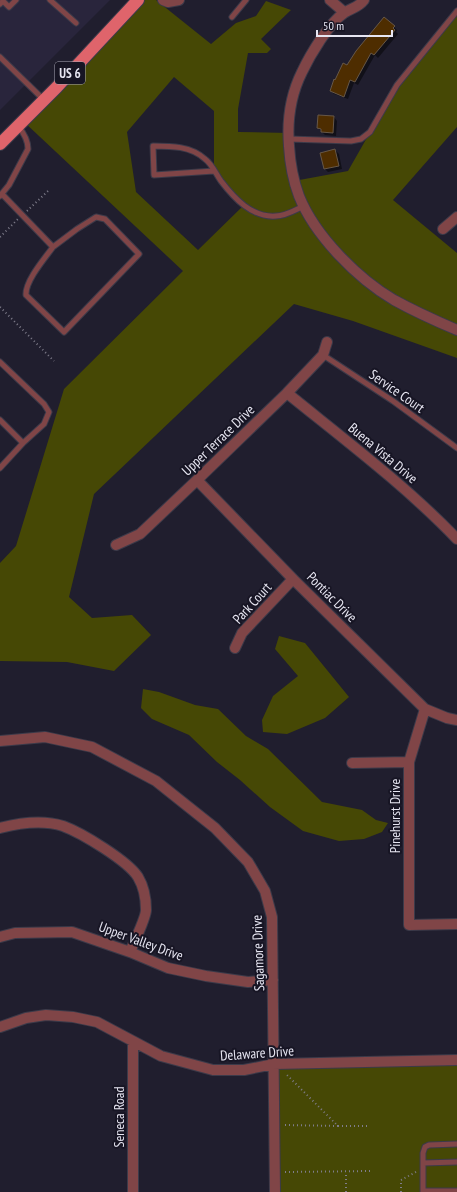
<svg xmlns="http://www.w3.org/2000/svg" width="457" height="1192" font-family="'PT Sans Narrow',sans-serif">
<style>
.built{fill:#29253c}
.green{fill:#464805;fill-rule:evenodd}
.shadow{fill:#0007}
.building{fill:#4e2d00;stroke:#665748}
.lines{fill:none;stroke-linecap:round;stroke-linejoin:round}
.lane-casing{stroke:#3c3a49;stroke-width:7}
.street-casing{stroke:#3c3a49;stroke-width:12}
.primary-casing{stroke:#3c3a49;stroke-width:14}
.path{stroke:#7f7d8b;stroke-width:2;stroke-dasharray:1 3;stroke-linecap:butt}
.lane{stroke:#804547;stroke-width:5}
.street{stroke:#804547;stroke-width:10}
.primary{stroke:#df646b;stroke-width:12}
.labels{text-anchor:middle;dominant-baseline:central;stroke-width:4;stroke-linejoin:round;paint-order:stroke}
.shield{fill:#171524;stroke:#a9a7b4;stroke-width:1}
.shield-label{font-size:13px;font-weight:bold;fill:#e7e6f2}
.street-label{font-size:14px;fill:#e7e6f2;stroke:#171524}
</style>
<rect width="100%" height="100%" fill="#201e2e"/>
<path class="built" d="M0,0H110L0,110Z"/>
<path class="green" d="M138,0H156L211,44L236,23L256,16L266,1L291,10L261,39L271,49L267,53H248L238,109V132L289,133L294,181L348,171L397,85L457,11V127L393,200L457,253V358L353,321L294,304L94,494L69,597L92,618L132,615L151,635L114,671L67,662L0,661V563L16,546L64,389L183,271L23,121ZM174,77L214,111V171L243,206L198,250L136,192L127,132Z
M279,636L305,643L349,697L325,718L287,734L263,732L262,720L273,696L298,676L275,649Z
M143,689L159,692L195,705L218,709L246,736L268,749L322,802L362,810L376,820L388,823L382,832L364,839L339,841L303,831L270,807L240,780L217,762L189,735L152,719L141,708Z
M457,1060V1192H275L274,1064Z"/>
<path class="shadow" d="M394,27L397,30L396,32L398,34L378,58L375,55L358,85L354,83L348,99L334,94L331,91L348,66Z
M334,117L337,121L336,136L325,135L318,128Z
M335,150L339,154L342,169L328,172L325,169L321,154Z"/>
<path class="building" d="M384,17L395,26L393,28L395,30L374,55L371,53L355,82L350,80L344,97L330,91L334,79L335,80L343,63L347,65L356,51Z
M318,115L334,116L333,133L321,132V129L317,128Z
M335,149L339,166L324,169L320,153Z"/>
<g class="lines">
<defs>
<path id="lane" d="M50,0L76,23
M0,4L3,1L9,7L16,0
M232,17L246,0
M0,57L43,99
M289,139L351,141L361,139L370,132L397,85L457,11
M214,171L154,175L153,146C171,146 191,146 205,159C212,164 216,174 221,181C234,198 252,218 276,216C286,216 295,210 304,206
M2,194L53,247C45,258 25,281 26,295L64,332L139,254L105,219L96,217L77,229L53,247
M0,196L9,185L28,149C28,141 23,132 18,126
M323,355L393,401L457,448
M0,362L44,404L49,412L44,424L23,443
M0,420L23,443L0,468
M423,1163L457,1162
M423,1191H457
M423,1192V1153L425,1147L429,1145L457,1144"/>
<path id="street" d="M163,0L168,2L179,0
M330,0L344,12
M364,0C358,8 351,8 344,13C329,23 310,55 302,72C291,94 287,121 289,146C290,163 293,180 299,196C315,236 358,279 394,300C414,311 436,321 457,330
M443,229L457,217
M287,393C345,440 405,485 457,539
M197,480L293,579L425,709L447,718L457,720
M116,545L140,534L197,480L287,393L323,355L327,342
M235,648L242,633L293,579
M425,709L409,762V925L457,924
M0,741L45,737L92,747L156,781L215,828L248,862L265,891L272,917L275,1192
M352,763L409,762
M0,828C19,823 44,820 63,826C82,833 128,861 138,877C144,887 146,899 146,910C146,918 134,942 130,952
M0,937L15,933L72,932L130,952L168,968L206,976L248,982L273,980
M0,1027L26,1018L46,1015L73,1017L97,1022L161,1056L213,1070H244L274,1064L457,1060
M133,1192V1042"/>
<path id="primary" d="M0,144L57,87L138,0"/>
</defs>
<use href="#lane" class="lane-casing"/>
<use href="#street" class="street-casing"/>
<use href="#primary" class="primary-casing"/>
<path class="path" d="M27,211L49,190
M0,237L18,219
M0,307L54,361
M285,1125L338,1126L285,1073
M338,1126H370
M285,1172L371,1171
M346,1192V1172
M401,1192V1180L416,1172"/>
<use href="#lane" class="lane"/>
<use href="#street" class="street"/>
<use href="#primary" class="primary"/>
</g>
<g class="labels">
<rect class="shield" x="55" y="62" width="30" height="22" rx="3"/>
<g class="shield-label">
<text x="70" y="73">US 6</text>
</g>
<g class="street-label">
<text transform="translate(397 391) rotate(35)">Service Court</text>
<text transform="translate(218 440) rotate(-44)">Upper Terrace Drive</text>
<text transform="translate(383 453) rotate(40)">Buena Vista Drive</text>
<text transform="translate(332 597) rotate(45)">Pontiac Drive</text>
<text transform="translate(252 603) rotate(-48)">Park Court</text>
<text transform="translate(395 816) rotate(-90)">Pinehurst Drive</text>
<text transform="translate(141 941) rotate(20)">Upper Valley Drive</text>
<text transform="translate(258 953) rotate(-92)">Sagamore Drive</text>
<text transform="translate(257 1053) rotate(-4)">Delaware Drive</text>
<text transform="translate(119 1117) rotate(-90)">Seneca Road</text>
</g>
</g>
<path d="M317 30v6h75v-6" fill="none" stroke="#e7e6f2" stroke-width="2"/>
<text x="323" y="30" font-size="12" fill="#e7e6f2" stroke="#171524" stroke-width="3" paint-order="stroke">50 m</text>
</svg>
